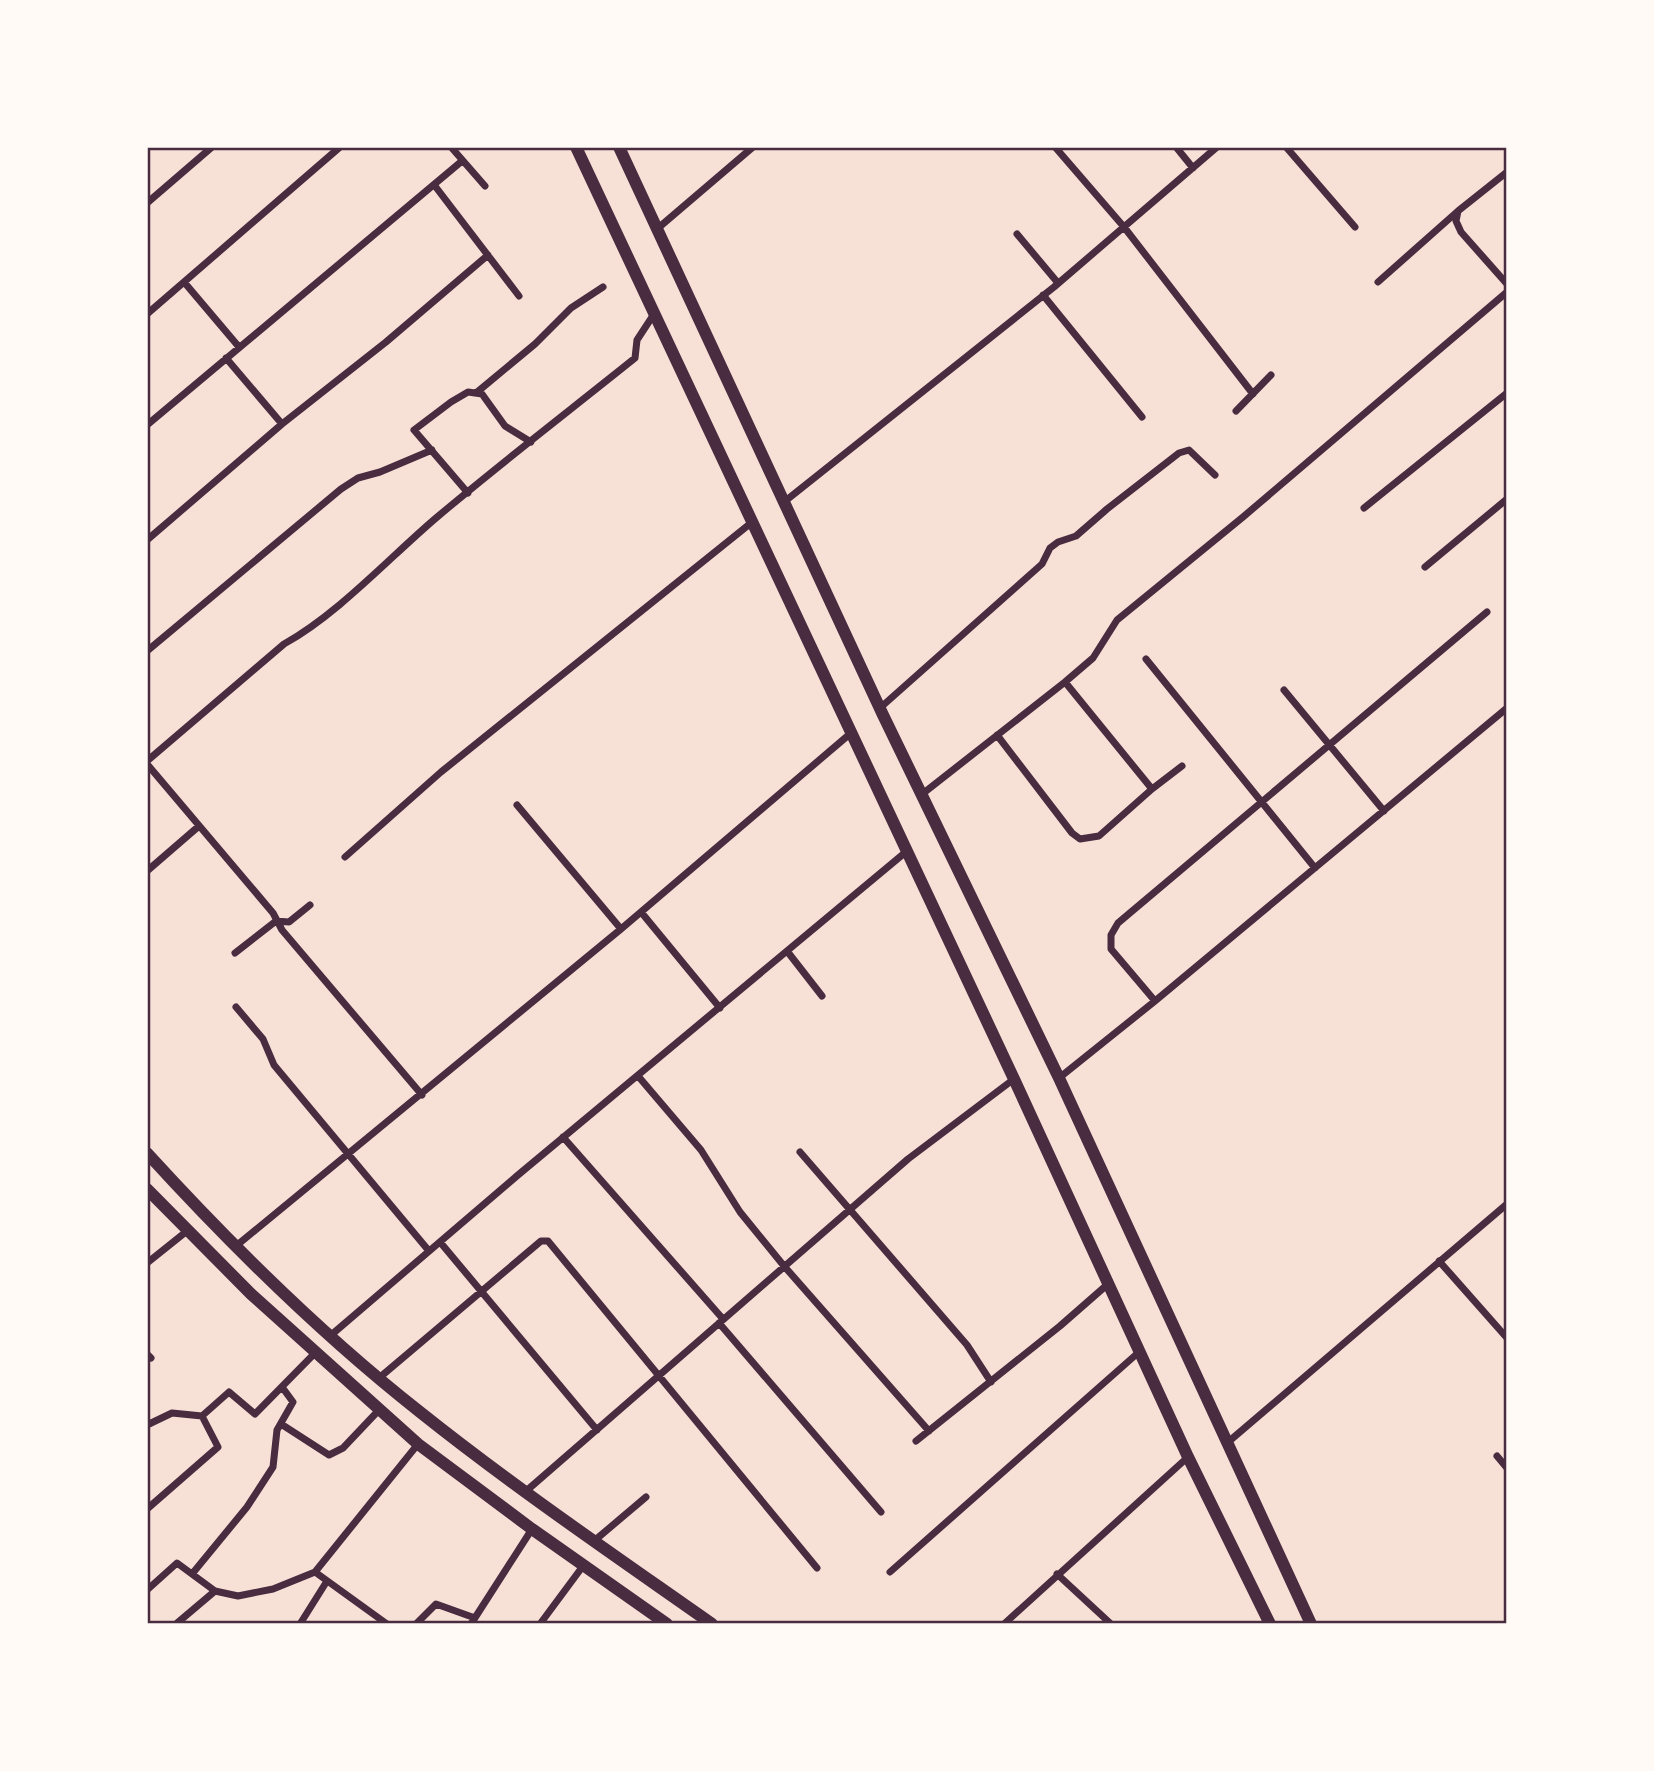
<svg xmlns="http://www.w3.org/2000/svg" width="1654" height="1771" font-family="'Public Sans',sans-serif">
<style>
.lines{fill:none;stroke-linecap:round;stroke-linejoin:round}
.minor{stroke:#4a2c40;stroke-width:7}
.primary{stroke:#4a2c40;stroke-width:12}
.trunk{stroke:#4a2c40;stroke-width:12}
.neatline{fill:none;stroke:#4a2c40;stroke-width:2.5}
</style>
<rect width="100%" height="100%" fill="#f7e1d7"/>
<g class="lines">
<path class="minor" d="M451,147L485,186
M1055,147L1124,227L1253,394
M1176,147L1193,168
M1286,147L1355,227
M1507,172L1458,211L1456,221L1461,232L1507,284
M435,186L519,296
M147,203L212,147
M657,229L753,147
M1017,234L1058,283
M184,282L239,347
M1378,282L1458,211
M1043,295L1142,417
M147,314L340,147
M226,358L282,424
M476,393L535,344L571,308L603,287
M1236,411L1271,375
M147,425L462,161
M468,493L414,430L451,402L468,392L482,394L505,426L531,442
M784,502L1054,287L1217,147
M1364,508L1507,393
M147,540L282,424L386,342L488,255
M1425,567L1507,499
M147,651L341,489L358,478L380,472L432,450
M1146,659L1315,868
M1065,682L1152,789
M1284,690L1384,811
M880,708L1042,564L1050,548L1058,542L1076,536L1107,509L1179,453L1189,450L1215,475
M997,735L1072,833L1080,839L1099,836L1152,789L1182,766
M147,761L284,644C338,614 389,558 436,518C501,463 569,411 635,358L637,340L654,314
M147,764L273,913L282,930L422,1095
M921,795L1065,682L1093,658L1117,620L1243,517L1507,292
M517,805L621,929
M345,857L441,772L751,523
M147,871L199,826
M641,912L720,1008
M787,951L822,996
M235,953L276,921L289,922L310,905
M1155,1001L1111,949V935L1118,923L1487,612
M236,1007L263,1039L274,1065L429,1251
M638,1076L701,1150L740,1212L784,1266L929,1431
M1059,1078L1155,1001L1507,708
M563,1137L723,1319
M800,1152L967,1345L991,1382
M440,1242L597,1430
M236,1246L621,929L851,733
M1439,1261L1507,1338
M147,1263L187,1231
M719,1323L881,1512
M330,1336L518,1175L907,851
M147,1354L151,1358
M379,1378L541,1241H548L817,1568
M281,1424L329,1455L343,1448L379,1410
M147,1425L172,1413L202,1416L229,1392L255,1414L315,1353
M916,1441L1060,1326L1108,1284
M1227,1443L1507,1204
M1497,1456L1507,1468
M525,1492L908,1159L1014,1079
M147,1509L218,1447L202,1416
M594,1541L646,1497
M315,1572L387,1624
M890,1572L1139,1352
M192,1574L247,1507L273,1467L277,1430L293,1402L282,1387
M1057,1574L1111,1624
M147,1590L177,1563L215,1591L238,1596L273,1589L315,1572L418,1444
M176,1624L215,1591
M300,1624L327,1581
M416,1624L436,1604L475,1618
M471,1624L532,1529
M540,1624L583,1566
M1004,1624L1188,1457"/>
<path class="primary" d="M147,1153C231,1245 322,1335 420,1412C514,1487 614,1555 712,1624
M147,1189L251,1294L418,1444L532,1529L667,1624"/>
<path class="trunk" d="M576,147L1014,1079L1188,1457L1270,1624
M619,147L883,715L1059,1078L1311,1624"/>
</g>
<rect width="1654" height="1771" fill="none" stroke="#fffaf5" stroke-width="298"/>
<rect x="149" y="149" width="1356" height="1473" class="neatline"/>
</svg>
